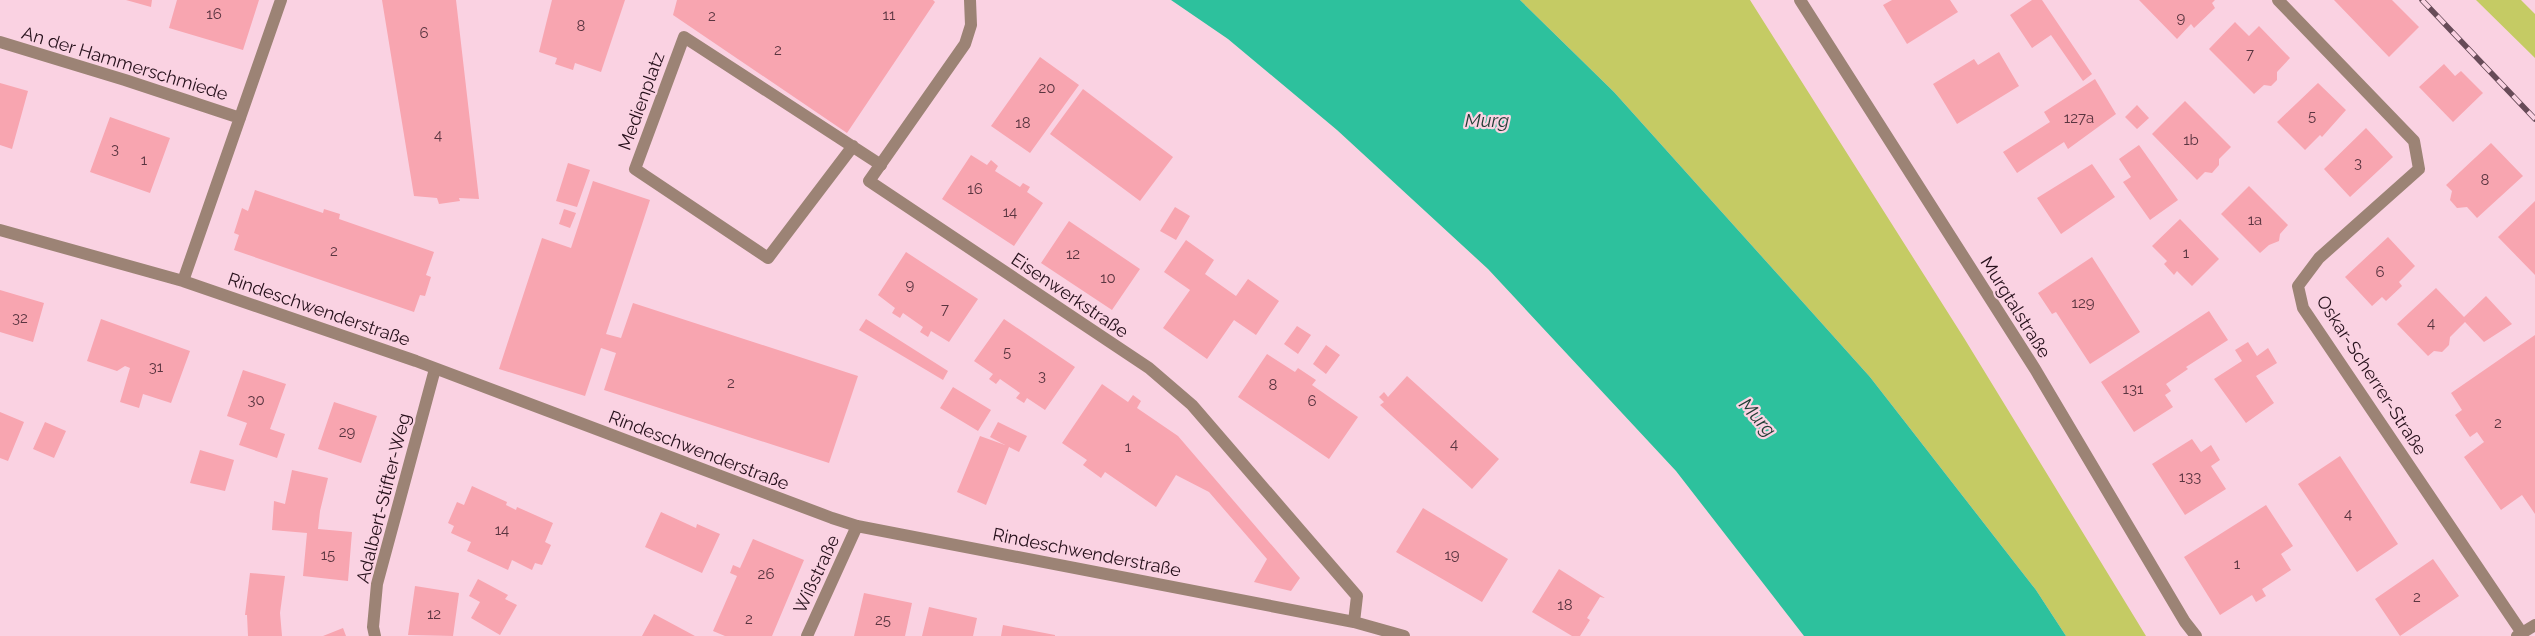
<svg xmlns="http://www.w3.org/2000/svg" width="2535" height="636" font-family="Raleway,sans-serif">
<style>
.green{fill:#c5cb64}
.water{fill:#2dc19d}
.building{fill:#f8a5b0}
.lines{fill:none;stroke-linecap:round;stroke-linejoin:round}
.service{stroke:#9c8375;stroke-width:12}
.minor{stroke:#9c8375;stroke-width:12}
.tertiary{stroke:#9c8375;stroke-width:12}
.rail-casing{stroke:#674b58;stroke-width:5.5}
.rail{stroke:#fad2e2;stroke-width:4;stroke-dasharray:11;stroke-linecap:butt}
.labels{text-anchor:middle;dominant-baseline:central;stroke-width:4.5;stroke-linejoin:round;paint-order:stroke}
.number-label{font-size:15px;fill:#5a3540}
.street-label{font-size:18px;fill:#26101b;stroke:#fad2e2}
.water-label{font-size:19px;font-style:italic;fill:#1f3c33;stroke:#fad2e2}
</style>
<rect width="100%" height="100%" fill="#fad2e2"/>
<path class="green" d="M1520,0H1750L1964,338L2146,636H2066L2036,590L1870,377L1614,92Z
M2476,0H2521L2535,14V58Z"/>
<path class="water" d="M1171,0H1520L1614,92L1870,377L2036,590L2066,636H1804L1676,471L1488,269L1337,130L1228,39Z"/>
<path class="building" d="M126,0H152L151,7Z
M177,0H259L243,50L169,28Z
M382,0H456L479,199L459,198L460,201L439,204L437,198L414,196Z
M552,0H625L601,72L575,63L573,70L555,64L557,58L539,52Z
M677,0H933L935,2L847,133L673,15Z
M1892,0H1950L1958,12L1907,44L1883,5Z
M2032,0H2042L2092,74L2083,81L2051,35L2032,48L2010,15Z
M2139,0H2215L2212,3L2215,8L2194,28L2191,24L2177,39Z
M2334,0H2392L2419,27L2389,57Z
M2235,22L2249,36L2259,26L2290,58L2277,72V80L2271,86L2264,85L2254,94L2209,49Z
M1999,52L2019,86L1957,124L1933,84L1974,59L1978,65Z
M1040,57L1079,85L1030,153L991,126Z
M2444,64L2455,76L2461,71L2483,93L2453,122L2419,87Z
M2095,79L2116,114L2068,149L2064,142L2017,173L2003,152L2050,122L2044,112Z
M0,83L28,91L12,149L0,145Z
M2318,83L2346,110L2322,137L2320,135L2305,150L2277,122Z
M1083,89L1173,157L1140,201L1050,134Z
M2185,101L2231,147L2219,159V165L2212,173L2205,172L2197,180L2152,134Z
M2137,105L2149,118L2137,129L2125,117Z
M110,117L170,138L150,193L90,172Z
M2366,128L2393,157L2350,197L2324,169Z
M2491,143L2523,176L2477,218L2467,207L2457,208L2450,200L2452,191L2446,185Z
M2139,145L2178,200L2150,220L2123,182L2131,177L2119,159Z
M971,155L987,165L991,160L998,166L995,171L1020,187L1023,183L1030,187L1027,192L1043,203L1014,246L942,199Z
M568,163L590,170L577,207L556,201Z
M2092,164L2115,197L2061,234L2037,198Z
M593,181L650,200L606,334L621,338L633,303L858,376L829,463L604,390L616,353L601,348L585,396L499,369L542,238L571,248Z
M2249,186L2288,225L2280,234L2279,241L2269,245L2260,253L2221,214Z
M255,190L323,213L324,209L340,214L339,219L434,252L426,275L431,277L425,296L420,295L414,312L234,250L239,235L234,233L242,208L248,211Z
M2535,201V275L2498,237Z
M1175,207L1190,216L1176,240L1160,231Z
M564,209L576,213L570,228L559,224Z
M2180,219L2219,259L2192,286L2177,271L2174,275L2164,264L2167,261L2152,246Z
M1069,221L1140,269L1112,310L1041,263Z
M2388,237L2415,266L2399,282L2402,286L2386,301L2382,297L2372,306L2345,277Z
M1186,240L1214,260L1205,274L1236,296L1248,279L1279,301L1256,335L1234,320L1207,359L1163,328L1190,290L1164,272Z
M906,252L978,299L949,342L931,331L928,337L920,332L923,327L903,313L900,318L892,313L895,308L878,295Z
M2092,257L2140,332L2090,364L2056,312L2052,314L2038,293Z
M2436,288L2464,317L2486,296L2512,324L2484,342L2465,322L2450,337L2449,345L2442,352L2434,351L2428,356L2397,324Z
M0,290L44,303L33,342L0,332Z
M2209,311L2228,340L2186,367L2188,369L2166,384L2171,391L2165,395L2173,407L2134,432L2101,382Z
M101,319L190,351L171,403L143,394L139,408L120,402L130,368L125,366L117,371L87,361Z
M866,319L948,371L943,380L859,330Z
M1004,319L1075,367L1045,410L1027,398L1024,403L1016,398L1020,393L1000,379L996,384L989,379L993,374L974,361Z
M1297,326L1311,335L1298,354L1284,344Z
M2535,335V514L2522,495L2501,510L2464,457L2484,442L2477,432L2470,437L2455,415L2462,410L2451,393Z
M2248,342L2257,356L2268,348L2277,363L2256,376L2274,403L2246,423L2214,379L2242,361L2235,350Z
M1326,345L1340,355L1326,374L1313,364Z
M1267,354L1295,372L1298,368L1316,380L1312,385L1358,417L1329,459L1238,397Z
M243,370L286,384L270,429L285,434L277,458L239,445L247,423L227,416Z
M1407,376L1499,459L1472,489L1380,405L1384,402L1379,397L1384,392L1388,397Z
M1102,384L1128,402L1133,395L1141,401L1137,408L1178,436L1300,578L1291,591L1254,582L1267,559L1209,492L1176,475L1156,507L1105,472L1101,478L1083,465L1087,460L1062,443Z
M953,387L991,410L978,431L940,408Z
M334,402L377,416L361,463L318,449Z
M0,412L24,422L8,461L0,458Z
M45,422L66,431L54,458L33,449Z
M998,422L1027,436L1019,452L1009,447L986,505L957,492L980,436L1005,445L990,437Z
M2192,439L2201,452L2211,445L2220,460L2211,466L2226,489L2185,515L2152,464Z
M200,450L234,460L225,491L190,483Z
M2340,456L2398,544L2357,572L2298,484Z
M292,470L328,478L320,511L318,529L352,532L348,581L303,576L307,533L272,530L274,501L285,504Z
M472,486L507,502L506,505L516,510L517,507L553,523L545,542L551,545L542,565L535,563L532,570L512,560L508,570L467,551L471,542L451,533L454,526L448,523L457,502L464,505Z
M2266,505L2293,546L2281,554L2291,570L2262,589L2266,596L2256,602L2252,595L2220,615L2184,557Z
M1423,508L1508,559L1482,602L1396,552Z
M661,512L696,528L697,524L720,534L702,573L645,547Z
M753,539L804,560L772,636H725L713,631L737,576L730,573L733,565L740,568Z
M2433,559L2459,596L2400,636L2375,599Z
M1559,569L1605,598L1600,597L1587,618L1590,620L1580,636H1572L1532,612Z
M250,573L285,576L280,613L282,636H248L247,615H245Z
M478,579L508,595L505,599L517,605L500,635L471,618L480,602L469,596Z
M415,586L459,593L453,636L408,635Z
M864,593L912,603L905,636H854Z
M929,607L977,618L973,636H922Z
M654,614L695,636H642Z
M1003,625L1055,635V636H1001Z
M343,628L346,636H323Z"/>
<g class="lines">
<path class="service" d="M853,146L768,258L635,169L684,37L881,165
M375,636L373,627L377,584L435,369"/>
<path class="minor" d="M970,0L971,25L965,44L869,181L1149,368L1192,405L1357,596L1354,622
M2278,0L2414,141L2419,169L2319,258L2298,286L2303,308L2522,633
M0,42L125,80L240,118
M0,230L183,281L416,361L832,518L857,526L1354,622L1404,636
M183,281L281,0
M807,636L857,526"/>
<path class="tertiary" d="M1800,0L2035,369L2185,622L2196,636
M2517,636L2535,625"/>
<defs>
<path id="rail" d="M2422,0L2535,119"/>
</defs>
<use href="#rail" class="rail-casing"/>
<use href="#rail" class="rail"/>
</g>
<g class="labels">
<g class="number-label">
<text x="214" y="14">16</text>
<text x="889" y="15">11</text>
<text x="712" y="16">2</text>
<text x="2181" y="18">9</text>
<text x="581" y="26">8</text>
<text x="424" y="33">6</text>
<text x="778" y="50">2</text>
<text x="2250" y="54">7</text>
<text x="1047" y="88">20</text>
<text x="2312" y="116">5</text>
<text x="2079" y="118">127a</text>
<text x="1023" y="123">18</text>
<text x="438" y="135">4</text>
<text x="2191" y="140">1b</text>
<text x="115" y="149">3</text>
<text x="144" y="160">1</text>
<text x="2358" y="163">3</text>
<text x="2485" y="180">8</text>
<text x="975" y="189">16</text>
<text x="1010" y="212">14</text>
<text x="2255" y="220">1a</text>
<text x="334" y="251">2</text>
<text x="2186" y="253">1</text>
<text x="1073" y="254">12</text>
<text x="2380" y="272">6</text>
<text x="1108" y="278">10</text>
<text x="910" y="285">9</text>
<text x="2083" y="303">129</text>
<text x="945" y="309">7</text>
<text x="20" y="318">32</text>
<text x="2431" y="323">4</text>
<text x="1007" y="352">5</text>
<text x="156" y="367">31</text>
<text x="1042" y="376">3</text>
<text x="731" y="383">2</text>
<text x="1273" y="385">8</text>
<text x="2133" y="389">131</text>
<text x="256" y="400">30</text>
<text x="1312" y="401">6</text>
<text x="2498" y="423">2</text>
<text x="347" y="432">29</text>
<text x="1454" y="444">4</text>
<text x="1128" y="447">1</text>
<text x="2190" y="477">133</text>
<text x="2348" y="514">4</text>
<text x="502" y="530">14</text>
<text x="328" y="555">15</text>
<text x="1452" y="555">19</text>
<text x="2237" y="564">1</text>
<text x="766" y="574">26</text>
<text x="2417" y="597">2</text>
<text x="1565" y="605">18</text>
<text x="434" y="614">12</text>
<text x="749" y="619">2</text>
<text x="883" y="620">25</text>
</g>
<g class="street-label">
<text transform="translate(125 63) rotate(17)">An der Hammerschmiede</text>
<text transform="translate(641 101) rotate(-70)">Medienplatz</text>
<text transform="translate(1070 295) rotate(34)">Eisenwerkstraße</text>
<text transform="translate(2016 307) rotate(58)">Murgtalstraße</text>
<text transform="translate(319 309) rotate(19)">Rindeschwenderstraße</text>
<text transform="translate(2372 375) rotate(57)">Oskar-Scherrer-Straße</text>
<text transform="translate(699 450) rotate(21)">Rindeschwenderstraße</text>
<text transform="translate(383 498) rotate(-76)">Adalbert-Stifter-Weg</text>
<text transform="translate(1087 552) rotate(11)">Rindeschwenderstraße</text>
<text transform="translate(816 574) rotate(-65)">Wißstraße</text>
</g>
<g class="water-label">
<text x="1487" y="120">Murg</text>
<text transform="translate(1758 417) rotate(48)">Murg</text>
</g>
</g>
</svg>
